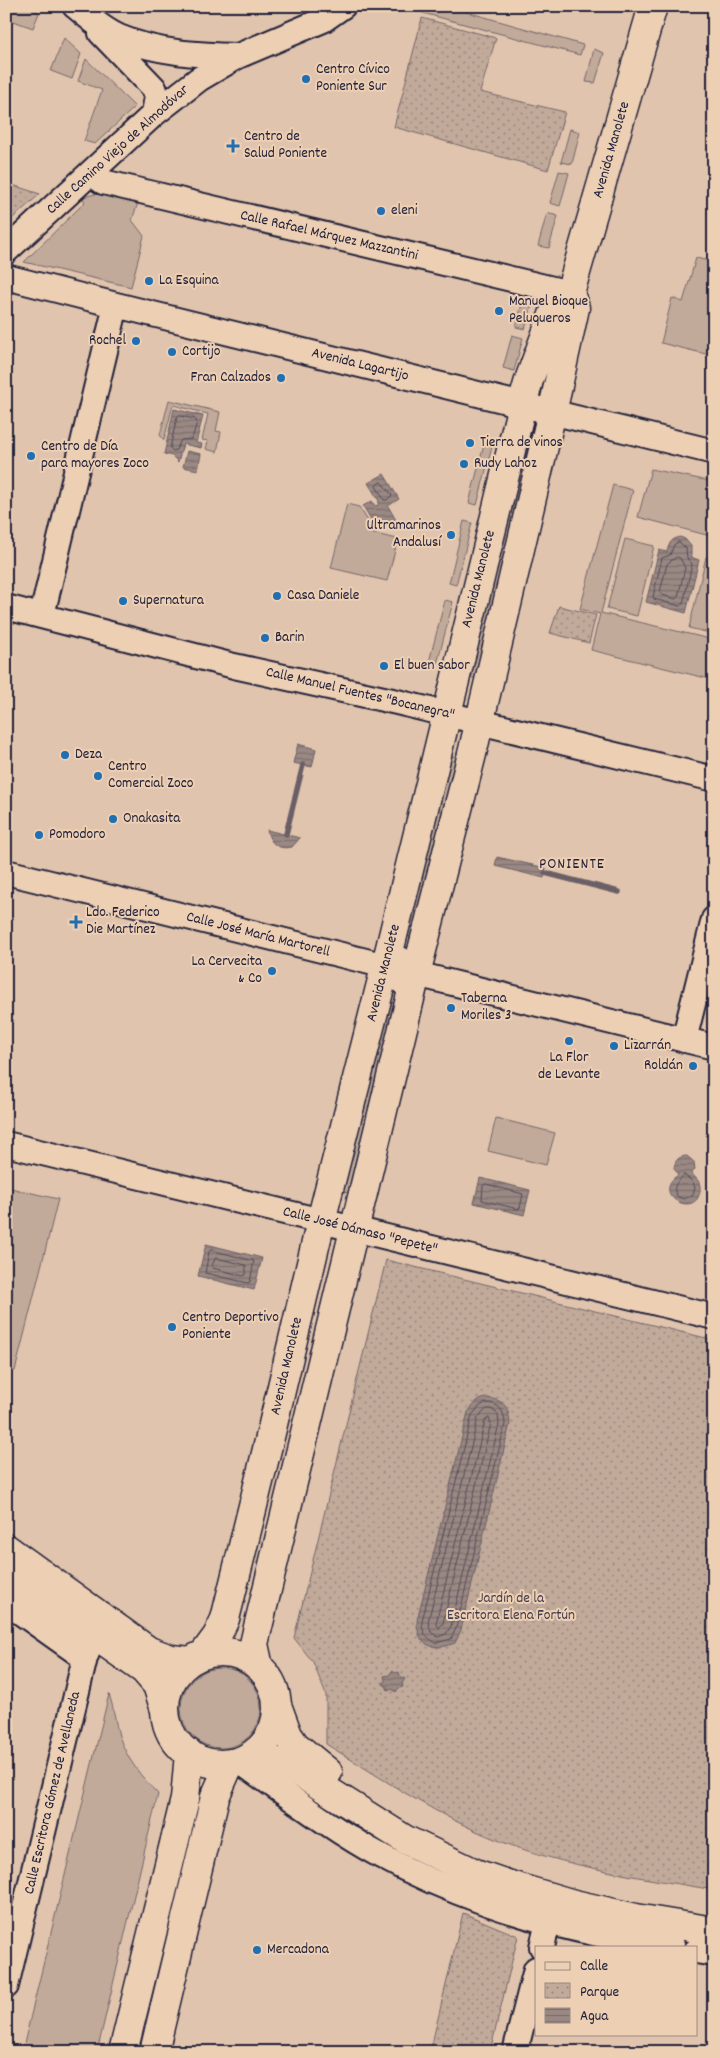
<svg xmlns="http://www.w3.org/2000/svg" width="720" height="2058" font-family="Dekko,sans-serif">
<style>
.green{fill:#c1aa9a;stroke:#72666a}
.park{fill:url(#park-dots);stroke:#72666a}
.water{fill:url(#water-rules);stroke:#6a5f66}
.lines{fill:none;stroke-linecap:round;stroke-linejoin:round}
.shore{stroke:#524b58;stroke-width:1}
.stream{stroke:#6a5f66;stroke-width:5.5}
.minor-casing{stroke:#22223b;stroke-width:28}
.major-casing{stroke:#22223b;stroke-width:31}
.minor{stroke:#edcfb4;stroke-width:24}
.major{stroke:#edcfb4;stroke-width:28}
.poi-dot{fill:#1f6fb2;stroke:#edcfb4;stroke-width:2}
.labels{text-anchor:middle;dominant-baseline:central;stroke-width:4;stroke-linejoin:round;paint-order:stroke}
.poi-label{font-size:15px;fill:#22223b;stroke:#edcfb4;text-anchor:start}
.street-label{font-size:15px;fill:#22223b;stroke:#edcfb4}
.park-label{font-size:15px;fill:#423d4e;stroke:#edcfb4}
.neighbourhood-label{font-size:16px;letter-spacing:1px;fill:#22223b;stroke:#edcfb4}
</style>
<defs>
<pattern id="park-dots" width="8" height="8" patternUnits="userSpaceOnUse" patternTransform="scale(1.25)"><rect width="8" height="8" fill="#c1aa9a"/><path d="M2 2h.1M6 6h.1" fill="none" stroke="#9c8a7f" stroke-width="1.8" stroke-linecap="round"/></pattern>
<pattern id="water-rules" width="6" height="5" patternUnits="userSpaceOnUse" patternTransform="scale(1.25)"><rect width="6" height="5" fill="#9a8883"/><path d="M0 2.5h6" fill="none" stroke="#7d6f6c"/></pattern>
</defs>
<rect width="100%" height="100%" fill="#e1c4ad"/>
<filter id="ink" filterUnits="userSpaceOnUse"><feTurbulence type="fractalNoise" baseFrequency=".02" numOctaves="2"/><feDisplacementMap in="SourceGraphic" scale="10" xChannelSelector="R" yChannelSelector="G"/><feConvolveMatrix kernelMatrix="1 2 1 2 8 2 1 2 1" color-interpolation-filters="sRGB"/></filter>
<g filter="url(#ink)">
<path class="green" d="M6,6H32L39,13L33,28L13,21L6,40Z
M404,6H446L583,45L580,55L404,8Z
M64,38L81,54L72,79L51,71Z
M594,49L604,53L595,83L586,82Z
M86,59L135,107L95,144L84,141L102,90L78,81Z
M570,129L580,132L572,164L561,162Z
M559,171L569,173L560,206L550,203Z
M100,193L139,200L132,220L144,236L131,287L24,262L85,202L82,197Z
M547,213L558,216L549,248L538,246Z
M696,258L714,262V356L661,343L672,298L683,302Z
M523,300L533,302L525,329L516,327Z
M512,335L523,338L514,371L503,368Z
M169,400L220,412L216,431L221,432L217,452L206,449L208,441L202,440L208,414L173,405L164,440L160,435Z
M485,441L493,443L477,505L469,503Z
M522,445L534,448L477,679L465,676Z
M651,469L714,482V537L638,517Z
M613,485L633,490L601,613L714,640V680L591,650L600,614L580,609Z
M347,504L359,507L372,527L370,533L398,539L387,581L331,568Z
M464,521L472,523L456,585L449,583Z
M625,539L654,546L637,616L607,609Z
M706,557L714,559V634L689,628Z
M445,600L453,602L437,664L429,662Z
M446,755L458,757L414,938L402,934Z
M386,1001L398,1004L352,1194L340,1191Z
M496,1118L555,1133L546,1165L488,1151Z
M6,1187L58,1199L15,1371L6,1369Z
M181 1708a40 40 0 1 1 80 0a40 40 0 1 1-80 0Z
M109,1694C114,1708 115,1722 119,1736C127,1759 141,1777 158,1794L97,2052H22Z"/>
<path class="park" d="M422,18L496,38L480,92L565,112L548,170L394,127Z
M6,183L40,194L6,224Z
M559,606L596,615L589,643L550,633Z
M386,1260L714,1340V1890C633,1876 549,1865 474,1830C422,1806 375,1774 326,1744V1695L313,1662L294,1638Z
M463,1913L518,1936L490,2052H430Z"/>
<path class="water" d="M174,409L203,416L196,443L202,444L201,448L183,444L178,462L172,456L164,454Z
M187,451L201,454L198,470L183,467Z
M384,474L399,499L388,506L396,520L383,528L375,526L363,506L372,501L375,506L378,505L379,501L368,483Z
M680,537L685,539L691,546V557L699,560L686,613L646,602L659,550L667,552C669,543 671,539 680,537Z
M298,744L316,749L312,767L293,763Z
M267,830L300,838L292,847C278,850 270,844 267,830Z
M497,857L546,868L544,878L495,866Z
M687,1156L694,1162L695,1169L691,1174C697,1178 701,1183 700,1191C696,1220 649,1194 678,1175L674,1168C675,1160 679,1156 687,1156Z
M480,1178L530,1190L524,1215L474,1203Z
M206,1244L262,1258L254,1290L198,1276Z
M485,1398C504,1399 509,1407 510,1424L461,1630L455,1643C433,1652 417,1646 417,1621L468,1412L477,1401Z
M392,1671L396,1673L399,1672L400,1676L405,1679L402,1683L403,1687L399,1688L396,1692L392,1689L388,1691L387,1687L383,1684L385,1680L384,1676L389,1675Z"/>
<g class="lines">
<path class="shore" d="M180,416L195,419L197,422L192,439L181,440L176,450L173,451L170,448L177,417Z
M381,482L392,495L387,500H384L376,486Z
M679,542L686,548L687,558L692,564L683,604L680,606L654,599L653,597L662,558L670,555L674,545Z
M677,557L680,558L685,568L678,597L676,599L662,595L660,592L667,564Z
M684,1175L693,1182L695,1188L693,1195L684,1199L678,1197C670,1187 678,1182 684,1175Z
M486,1184L523,1194L520,1208L518,1209L482,1200L483,1186Z
M211,1250L254,1261L250,1282L248,1283L205,1273L209,1252Z
M216,1258L246,1265V1275L243,1276L213,1268L212,1266Z
M486,1403C500,1403 504,1411 505,1424L456,1628L451,1639L436,1643C426,1637 422,1633 422,1621L472,1415L480,1406Z
M487,1409H491L498,1414L499,1424L451,1626L446,1634L438,1637L431,1632L428,1622L478,1418Z
M489,1418L491,1423L443,1623L439,1628L436,1623L485,1421Z"/>
<path class="stream" d="M286,834L303,765
M545,873L619,892"/>
<defs>
<path id="minor" d="M75,6C88,17 103,30 119,37C157,53 198,55 238,56
M101,33L154,88L157,96L154,114
M91,173L103,182L570,293
M6,251L154,114L199,79L238,56L323,20L343,6
M6,277L116,305L714,452
M6,607L234,666L397,702L714,779
M42,615L116,305
M6,872L386,966L413,992
M402,960L416,974L714,1047
M684,1040L714,919
M6,1144L714,1317
M6,1602L85,1658
M239,1761C285,1793 331,1829 381,1856C446,1892 525,1919 598,1934C623,1939 648,1943 673,1947
M542,1947L548,1922
M696,1951L714,1954
M6,1986L85,1658L94,1635
M515,2052L536,1969"/>
<path id="major" d="M6,1548L149,1651L171,1659L191,1661
M6,1573L144,1670L157,1685L165,1710
M165 1708a56 56 0 1 1 112 0a56 56 0 1 1-112 0Z
M203,1655L217,1636L225,1619L271,1433L321,1221L390,948L522,405L529,380L557,304L570,293L653,6
M259,1667L254,1644L258,1627L416,974L472,754L556,395L575,308L570,293
M277,1705L288,1735L295,1745L328,1772
M248,1757L284,1763L406,1840L475,1873L513,1886L574,1904L636,1918L714,1931
M123,2052L185,1799L189,1753
M154,2052L215,1797L230,1763"/>
</defs>
<use href="#minor" class="minor-casing"/>
<use href="#major" class="major-casing"/>
<use href="#minor" class="minor"/>
<use href="#major" class="major"/>
</g>
</g>
<g class="poi-dot">
<circle cx="306" cy="79" r="5"/>
<path d="M230.5 138.5h5v5h5v5h-5v5h-5v-5h-5v-5h5z"/>
<circle cx="381" cy="211" r="5"/>
<circle cx="149" cy="281" r="5"/>
<circle cx="499" cy="311" r="5"/>
<circle cx="136" cy="341" r="5"/>
<circle cx="172" cy="352" r="5"/>
<circle cx="281" cy="378" r="5"/>
<circle cx="470" cy="443" r="5"/>
<circle cx="31" cy="456" r="5"/>
<circle cx="464" cy="464" r="5"/>
<circle cx="451" cy="535" r="5"/>
<circle cx="277" cy="596" r="5"/>
<circle cx="123" cy="601" r="5"/>
<circle cx="265" cy="638" r="5"/>
<circle cx="384" cy="666" r="5"/>
<circle cx="65" cy="755" r="5"/>
<circle cx="98" cy="776" r="5"/>
<circle cx="113" cy="819" r="5"/>
<circle cx="39" cy="835" r="5"/>
<path d="M73.5 914.5h5v5h5v5h-5v5h-5v-5h-5v-5h5z"/>
<circle cx="272" cy="971" r="5"/>
<circle cx="451" cy="1008" r="5"/>
<circle cx="569" cy="1041" r="5"/>
<circle cx="614" cy="1046" r="5"/>
<circle cx="693" cy="1066" r="5"/>
<circle cx="172" cy="1327" r="5"/>
<circle cx="257" cy="1950" r="5"/>
</g>
<g class="labels">
<g class="poi-label">
<text x="316" y="70">Centro Cívico<tspan x="316" dy="17">Poniente Sur</tspan></text>
<text x="244" y="137">Centro de<tspan x="244" dy="17">Salud Poniente</tspan></text>
<text x="391" y="211">eleni</text>
<text x="159" y="281">La Esquina</text>
<text x="509" y="302">Manuel Bioque<tspan x="509" dy="17">Peluqueros</tspan></text>
<text x="126" y="341" text-anchor="end">Rochel</text>
<text x="182" y="352">Cortijo</text>
<text x="271" y="378" text-anchor="end">Fran Calzados</text>
<text x="480" y="443">Tierra de vinos</text>
<text x="41" y="447">Centro de Día<tspan x="41" dy="17">para mayores Zoco</tspan></text>
<text x="474" y="464">Rudy Lahoz</text>
<text x="441" y="526" text-anchor="end">Ultramarinos<tspan x="441" dy="17">Andalusí</tspan></text>
<text x="287" y="596">Casa Daniele</text>
<text x="133" y="601">Supernatura</text>
<text x="275" y="638">Barin</text>
<text x="394" y="666">El buen sabor</text>
<text x="75" y="755">Deza</text>
<text x="108" y="767">Centro<tspan x="108" dy="17">Comercial Zoco</tspan></text>
<text x="123" y="819">Onakasita</text>
<text x="49" y="835">Pomodoro</text>
<text x="86" y="913">Ldo. Federico<tspan x="86" dy="17">Die Martínez</tspan></text>
<text x="262" y="962" text-anchor="end">La Cervecita<tspan x="262" dy="17">&amp; Co</tspan></text>
<text x="461" y="999">Taberna<tspan x="461" dy="17">Moriles 3</tspan></text>
<text x="624" y="1046">Lizarrán</text>
<text x="569" y="1058" text-anchor="middle">La Flor<tspan x="569" dy="17">de Levante</tspan></text>
<text x="683" y="1066" text-anchor="end">Roldán</text>
<text x="182" y="1318">Centro Deportivo<tspan x="182" dy="17">Poniente</tspan></text>
<text x="267" y="1950">Mercadona</text>
</g>
<g class="street-label">
<text transform="translate(118 150) rotate(-42)">Calle Camino Viejo de Almodóvar</text>
<text transform="translate(612 150) rotate(-74)">Avenida Manolete</text>
<text transform="translate(329 236) rotate(13)">Calle Rafael Márquez Mazzantini</text>
<text transform="translate(360 365) rotate(14)">Avenida Lagartijo</text>
<text transform="translate(479 579) rotate(-76)">Avenida Manolete</text>
<text transform="translate(360 694) rotate(13)">Calle Manuel Fuentes "Bocanegra"</text>
<text transform="translate(258 935) rotate(14)">Calle José María Martorell</text>
<text transform="translate(384 973) rotate(-76)">Avenida Manolete</text>
<text transform="translate(360 1231) rotate(14)">Calle José Dámaso "Pepete"</text>
<text transform="translate(287 1366) rotate(-77)">Avenida Manolete</text>
<text transform="translate(53 1793) rotate(-77)">Calle Escritora Gómez de Avellaneda</text>
</g>
<g class="park-label">
<text x="511" y="1599">Jardín de la<tspan x="511" dy="17">Escritora Elena Fortún</tspan></text>
</g>
<g class="neighbourhood-label">
<text x="572" y="864">PONIENTE</text>
</g>
</g>
<rect width="720" height="2058" fill="none" stroke="#edcfb4" stroke-width="25"/>
<rect x="12" y="12" width="695" height="2033" fill="none" stroke="#22223b" stroke-width="2" filter="url(#ink)"/>
<rect x="535" y="1946" width="162" height="90" fill="#edcfb4" stroke="#9c8a84"/>
<rect x="545" y="1962" width="25" height="8" fill="#edcfb4" stroke="#9c8a84"/>
<text x="580" y="1970" font-size="15" fill="#22223b">Calle</text>
<rect x="545" y="1983" width="25" height="15" fill="url(#park-dots)" stroke="#9c8a84"/>
<text x="580" y="1996" font-size="15" fill="#22223b">Parque</text>
<rect x="545" y="2008" width="25" height="15" fill="url(#water-rules)" stroke="#9c8a84"/>
<text x="580" y="2020" font-size="15" fill="#22223b">Agua</text>
</svg>
